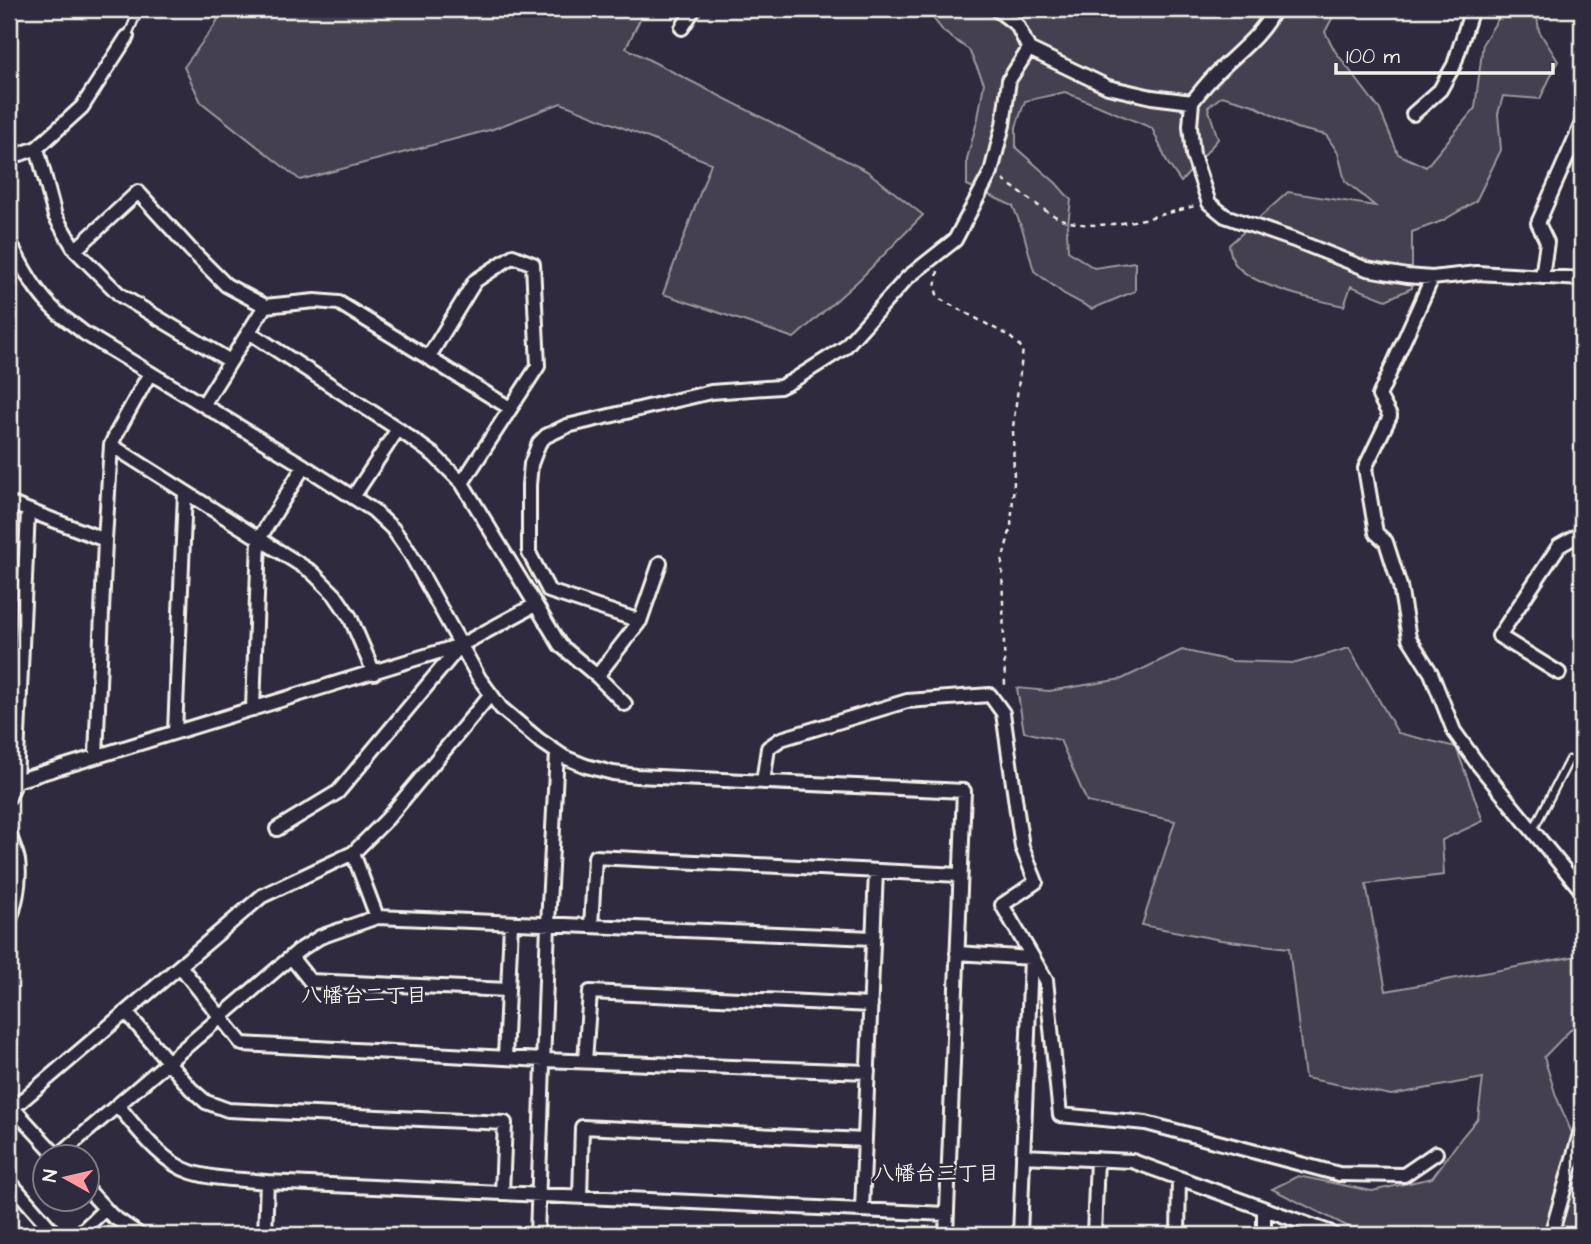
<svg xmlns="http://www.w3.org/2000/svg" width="1591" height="1244" font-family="'Architects Daughter','Klee One',sans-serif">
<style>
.green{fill:#454050;stroke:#9c989c;stroke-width:2}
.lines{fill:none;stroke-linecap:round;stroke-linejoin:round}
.lane-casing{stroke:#f4f1e8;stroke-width:11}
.street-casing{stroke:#f4f1e8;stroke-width:18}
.path{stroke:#f4f1e8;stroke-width:2.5;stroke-dasharray:5 5;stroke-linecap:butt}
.lane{stroke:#2f2a3d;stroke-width:6}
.street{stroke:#2f2a3d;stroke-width:12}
.labels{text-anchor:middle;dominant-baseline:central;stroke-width:5;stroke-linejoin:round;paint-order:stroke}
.neighbourhood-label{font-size:21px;font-weight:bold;fill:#f4f1e8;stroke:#2f2a3d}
</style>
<rect width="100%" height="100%" fill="#2f2a3d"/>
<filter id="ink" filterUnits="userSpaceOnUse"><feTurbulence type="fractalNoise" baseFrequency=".0143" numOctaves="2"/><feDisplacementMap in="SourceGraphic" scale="14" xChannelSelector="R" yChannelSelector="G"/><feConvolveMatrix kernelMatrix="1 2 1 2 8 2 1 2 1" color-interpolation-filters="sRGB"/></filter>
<g filter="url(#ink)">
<path class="green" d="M223,9H645L626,48L867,171L923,215L859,280L794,338L663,294L711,163L561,103L493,129L300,180L201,102L184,67L215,25Z
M926,9H1337L1325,32L1335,51L1380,110L1398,154L1426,167L1475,108L1483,43L1498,19L1517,9H1536L1539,31L1558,61L1540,99L1503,96L1498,114L1501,150L1476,201L1442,221L1412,232V288L1386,300L1351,286L1344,306C1316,300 1254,287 1236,265C1232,261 1230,251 1229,245L1288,192L1375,206L1345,181L1338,153L1326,135L1296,128L1253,105L1222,96L1208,107L1218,139L1181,182L1167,162L1152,128L1065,92L1025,101L1016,127V148L1056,183L1071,200L1067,232L1068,251L1094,268L1135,262V291L1092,309L1064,294L1034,271L1023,231L1013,206L967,185V159L978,118L984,83L969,50L944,32Z
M1349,648L1398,733L1456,747L1483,821L1442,840L1444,875L1366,884L1386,991L1582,955V1002L1580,1020L1544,1057L1556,1096L1582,1157V1188L1571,1235H1355L1351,1228L1272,1189L1298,1176L1372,1191L1432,1178L1462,1137L1478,1118L1483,1078L1391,1095L1305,1078L1289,948L1221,940L1142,925L1175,821L1087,802L1060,740L1024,732L1017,688L1049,691L1122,679L1182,650L1231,661L1296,663Z"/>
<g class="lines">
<defs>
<path id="lane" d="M127,37L139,9
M1533,830L1569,760"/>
<path id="street" d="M996,9L1017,25L1029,49L1108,87L1152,97L1192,102L1190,126L1193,155L1209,203L1225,216L1297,241L1367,269L1407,276L1432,278L1477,273L1582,279
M682,28L694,9
M1192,102C1199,93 1206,84 1214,76C1234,55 1262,36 1274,9
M1413,114L1440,90L1454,65L1472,9
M37,148L55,216L75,250L120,295L230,361
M9,158L37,148L82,107L127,37
M9,240C21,266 36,294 58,313C66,320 76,326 84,333L304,466L373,510L393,529L410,553L479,678L501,708L539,740L564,757L586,766L613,773L637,776L964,791L946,1235
M75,250L138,192L191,250L226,285L265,306
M1542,277L1547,242L1538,223L1582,123
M1432,278L1379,396L1390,416L1365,468L1376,533L1386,542L1400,586L1409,638L1431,673L1454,731L1477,763L1582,891
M249,332L398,429L434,455L462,483L560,645L597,676L625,704
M428,358L475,281L513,256L533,264L538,366L462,483
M203,405L265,306L315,301L339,303L510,408
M111,445L312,572L335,595L350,617L374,673
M353,497L398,429
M9,503L105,540
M640,621L549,591L529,553V485L531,464L539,443L546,436L567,426L711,392L780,387L792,381L844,348L907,278L955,240L991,172L1003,125L1009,80L1029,49
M1559,673L1499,636L1559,546L1582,533
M597,676L640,621L660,563
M253,709L259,539L304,466
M175,732L185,493
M96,756L105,540L111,445L116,434L150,373
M16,781L461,645L535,605
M763,782L768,748L781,739L907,701L990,695L1003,713L1022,847L1036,882L1002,905L1046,980L1060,1115L1146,1123L1339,1174L1404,1175L1436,1153
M9,797L16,781L28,511
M277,829L338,792L460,646
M9,833C12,842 16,851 18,860C21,882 16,903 9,923
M353,853L377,917
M591,926L595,857L960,875
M957,953L1032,958
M291,957L310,981L508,990
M180,966L242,1044L544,1060L868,1072
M126,1012L191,1089L206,1102L228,1110L505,1123L502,1193
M505,1058L511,923
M585,1061L590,992L871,1005
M118,1106C137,1128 162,1163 191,1172C215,1180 242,1179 267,1182L946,1214
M57,1156L13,1108L262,896L353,853L387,819L491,694
M58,1156L298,951L320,937L377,917L873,938
M1023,1156L1132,1161L1329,1232L1333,1235
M9,1181L56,1235
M88,1190L112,1216L140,1235
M580,1197L582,1127L865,1140
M862,1210L876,871
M78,1235L105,1209
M265,1235L267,1182
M537,1235L548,924L557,752
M1020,1235L1031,958
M1094,1235L1097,1159
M1178,1235L1179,1178
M1264,1235V1209
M1551,1235L1582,1127"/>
</defs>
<use href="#lane" class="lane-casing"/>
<use href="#street" class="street-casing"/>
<path class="path" d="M1003,180C1019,191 1039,208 1057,217C1095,236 1156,216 1195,206
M938,271L935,287L938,298L1009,336L1023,349L1013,427L1014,482L1011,527L1002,562L1005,686L1002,688"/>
<use href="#lane" class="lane"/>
<use href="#street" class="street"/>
</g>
</g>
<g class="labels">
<g class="neighbourhood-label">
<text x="364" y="995">八幡台二丁目</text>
<text x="936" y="1173">八幡台三丁目</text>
</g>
</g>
<rect width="1591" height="1244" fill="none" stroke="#2f2a3d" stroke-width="35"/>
<rect x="18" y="18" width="1556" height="1209" fill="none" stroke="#f4f1e8" stroke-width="2.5" filter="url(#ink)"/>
<g transform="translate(66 1178) rotate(278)"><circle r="33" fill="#2f2a3d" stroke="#7e7a81" stroke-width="2"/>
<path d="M0-5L12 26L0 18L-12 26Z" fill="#ff9aa2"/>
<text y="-10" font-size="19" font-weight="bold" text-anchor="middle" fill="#f4f1e8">N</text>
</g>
<path d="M1336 63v10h217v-10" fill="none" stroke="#f4f1e8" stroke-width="3.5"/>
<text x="1346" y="63" font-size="21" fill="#f4f1e8" stroke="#2f2a3d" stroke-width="5" paint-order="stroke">100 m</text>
</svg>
